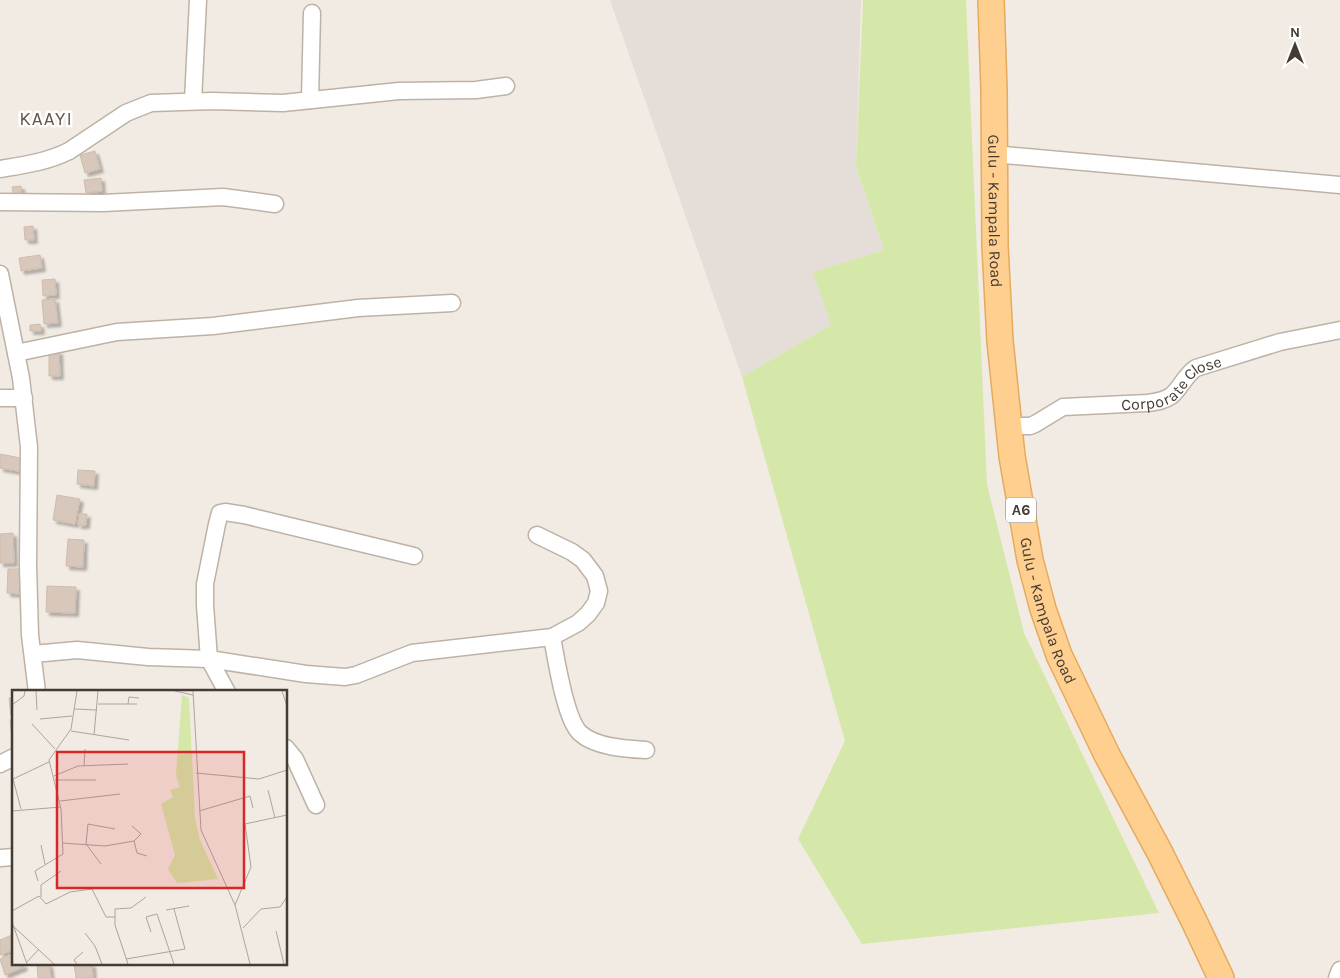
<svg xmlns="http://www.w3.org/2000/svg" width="1340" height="978" font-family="Karla,sans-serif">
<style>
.industrial{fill:#e4ddd8}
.green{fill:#d5e8aa}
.building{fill:#d7c8bb;stroke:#cfbcab;filter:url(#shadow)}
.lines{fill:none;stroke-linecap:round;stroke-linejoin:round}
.minor-casing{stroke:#beb2a6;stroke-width:19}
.primary-casing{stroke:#e6aa5d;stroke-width:28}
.minor{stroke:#fff;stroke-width:16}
.primary{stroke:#ffcf8f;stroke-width:25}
.labels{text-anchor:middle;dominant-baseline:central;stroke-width:5;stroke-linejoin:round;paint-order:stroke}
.shield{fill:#fff;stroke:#7c7670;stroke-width:1}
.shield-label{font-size:15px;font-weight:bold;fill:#443b33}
.street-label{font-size:16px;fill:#443b33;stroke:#fff}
.quarter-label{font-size:19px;letter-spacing:1px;fill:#67574a;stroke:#fff}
.inset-road{fill:none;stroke:#aca59d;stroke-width:1}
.view{fill:#d62828;fill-opacity:0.15;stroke:#d62828;stroke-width:2.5}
.inset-edge{fill:none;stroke:#443b33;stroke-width:2.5}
</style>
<defs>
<filter id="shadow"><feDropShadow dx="3.5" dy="3.5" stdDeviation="1" flood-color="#0004"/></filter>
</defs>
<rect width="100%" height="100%" fill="#f2ebe3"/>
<path class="industrial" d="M610,0H861L856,166L884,250L814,272L831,325L742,377Z"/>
<path class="green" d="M863,0H966L987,485L1024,633L1159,913L862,944L798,839L845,741L742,377L831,325L813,272L884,250L856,166Z"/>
<path class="building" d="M95,151L100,169L85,173L80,155Z
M101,178L102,191L86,193L84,180Z
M21,186L22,197L14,198L12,187Z
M33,226L34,240H25L24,227Z
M40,255L42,268L21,271L19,258Z
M55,279L56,295L43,296L42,280Z
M55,299L58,323L44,324L42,300Z
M40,324L41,331H30V325Z
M49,351H59L60,376H49Z
M0,454L26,459L24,472L0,468Z
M78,470L95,471L94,486L77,484Z
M57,495L80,499L75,524L53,520Z
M79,514H87L86,525H78Z
M13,533L14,563H0V534Z
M68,539L84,540L83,567L66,566Z
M8,569H21L20,594L7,593Z
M47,586L76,587L75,613L46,612Z
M9,698H14V716H11Z
M14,719V739H12L10,720Z
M12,935L14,940V950L0,955V940Z
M14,953V964H23L24,967L5,975L0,959Z
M37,964H49L51,978H38Z
M74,964H92L93,978H76Z"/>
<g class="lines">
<defs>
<g id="minor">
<path d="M310,100L312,13"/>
<path d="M193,101L198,0"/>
<path d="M993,154L1340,185"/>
<path d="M0,169C24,165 47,162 69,151L126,113L151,103L213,101L283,103L399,91L476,90L506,86"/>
<path d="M0,202L103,203L223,197L275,204"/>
<path d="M0,274L21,378L29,447L28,566L30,635L37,692"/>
<path d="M16,353L117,332L213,326L358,308L452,303"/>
<path d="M0,398H24"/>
<path id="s1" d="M1007,419L1013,426H1030L1035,424L1063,407L1147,403C1155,402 1164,401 1171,396C1181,388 1185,375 1196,368L1280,342L1340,330"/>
<path d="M552,637C556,658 565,719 580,733C595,747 626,749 646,750"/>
<path d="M33,654L77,650L148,657L209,659L306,674L345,677L356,675L412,653L552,637L578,623L588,614L596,603L599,591L595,576L583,560L572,552L537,535"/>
<path d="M227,692L209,659L205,605V584L217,524L220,513L225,512L244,515L414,556"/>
<path d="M286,748L295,759L316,805"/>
<path d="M0,764L14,757"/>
<path d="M0,858L14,857"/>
<path d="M1337,978L1340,970"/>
</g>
<g id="primary">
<path id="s2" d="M991,0L994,89L995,246L1000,341L1012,456L1030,560L1043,609L1059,655L1107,755L1159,851L1194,921L1221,978"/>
</g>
</defs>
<use href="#minor" class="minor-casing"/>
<use href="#primary" class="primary-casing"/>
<use href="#minor" class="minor"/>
<use href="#primary" class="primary"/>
</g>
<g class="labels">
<rect class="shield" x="1006" y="497.5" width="30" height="25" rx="4"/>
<g class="shield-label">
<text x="1021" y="510">A6</text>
</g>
<g class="street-label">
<text stroke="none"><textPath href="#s2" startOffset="211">Gulu - Kampala Road</textPath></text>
<text stroke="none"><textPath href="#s1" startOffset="180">Corporate Close</textPath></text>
<text stroke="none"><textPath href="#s2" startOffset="616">Gulu - Kampala Road</textPath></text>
</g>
<g class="quarter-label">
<text x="46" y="119">KAAYI</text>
</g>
</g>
<g transform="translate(12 690)">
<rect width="275" height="275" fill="#f2ebe3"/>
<path d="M170,5L177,8L183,129L188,150L206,189L165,193L156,179L163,165L149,114L161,107L158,100L168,97L164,85Z" fill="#d5e8aa"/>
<path class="inset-road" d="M24,1L25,20M163,1L181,5M181,1L189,140L223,215L238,274M270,1L275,16M86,14H125M116,14L117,7L127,8M0,15L12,6L13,1M62,19L85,20M28,29L60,26M20,34L43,59M59,41L117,50M82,45L86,1M72,76L73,59M184,83L247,89L275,80M42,86L66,76L116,74M1,89L37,72M1,89L9,119M43,90H84M256,100L263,128M48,111L108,104M0,121L49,117M187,121L238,106L241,118M122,151L125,163L135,166M50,153L93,156L122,151L129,144L120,136M29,155L33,174M89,174L74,154L76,134L103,139M26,191L23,181L51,164L49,119L37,70L59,39L65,1M29,207V195L49,181M223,215L239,177L233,134L275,125M154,220L177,216M0,221L27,206L34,214L58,202L80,199L94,227H103M0,232L15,274M1,236L42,274M231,238L249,219L268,217L275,207M264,241L272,274M139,242L134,227L145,224L162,274M73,243L83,256L90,274M114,269L173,259L162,219M14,273L27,259M65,274L62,270L71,262M116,274L103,235V219L119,218L134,207"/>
<path class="view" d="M45,62H232V198H45Z"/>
<rect width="275" height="275" class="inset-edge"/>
</g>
<g transform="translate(1295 45)" stroke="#ffffff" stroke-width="4" paint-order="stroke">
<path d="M0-4L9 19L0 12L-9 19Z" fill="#443b33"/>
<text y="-8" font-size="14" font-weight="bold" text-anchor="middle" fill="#443b33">N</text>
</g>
</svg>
